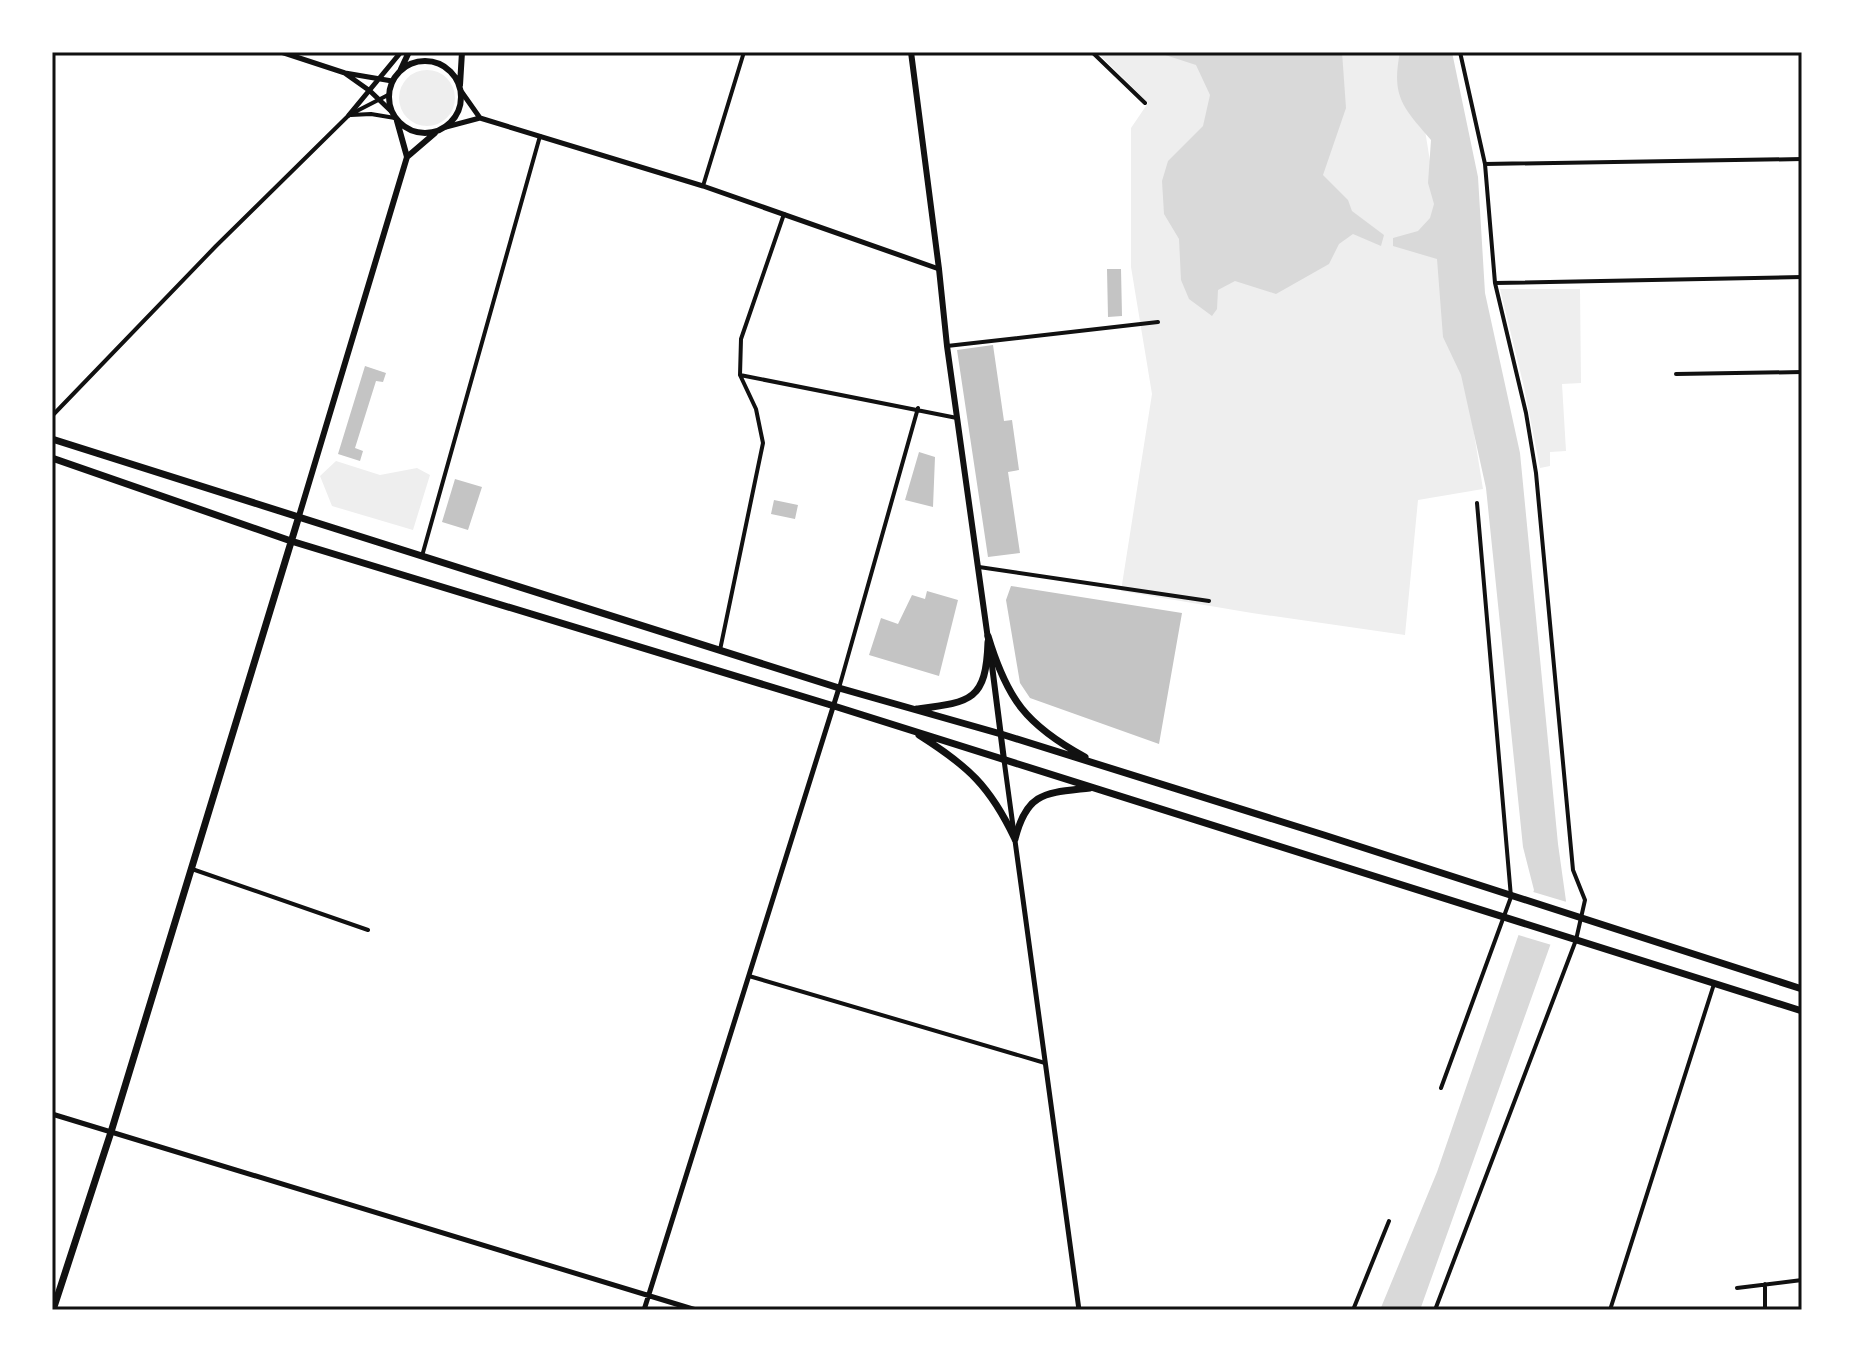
<svg xmlns="http://www.w3.org/2000/svg" width="1854" height="1362" font-family="'Playfair Display',serif">
<style>
.green{fill:#eee}
.water{fill:#d9d9d9}
.pier{fill:#fff}
.building{fill:#c4c4c4}
.lines{fill:none;stroke-linecap:round;stroke-linejoin:round}
.minor{stroke:#111;stroke-width:4}
.tertiary{stroke:#111;stroke-width:5}
.secondary{stroke:#111;stroke-width:6}
.trunk{stroke:#111;stroke-width:7}
.neatline{fill:none;stroke:#111;stroke-width:3}
</style>
<rect width="100%" height="100%" fill="#fff"/>
<path class="green" d="M1097,52H1430L1413,56L1483,489L1418,500L1405,635L1252,613L1121,591L1152,394L1131,267V128L1148,103Z
M399 98a28 28 0 1 1 56 0a28 28 0 1 1-56 0Z
M1500,289H1580L1581,383L1562,384L1566,451L1550,452V466L1540,468L1524,387Z
M336,461L380,475L417,468L430,475L413,530L332,506L320,476Z"/>
<path class="water" d="M1156,52H1342L1346,108L1323,175L1348,200L1352,211L1384,235L1381,246L1353,234L1339,244L1329,264L1276,294L1235,281L1218,290L1217,309L1212,316L1189,299L1181,280L1179,239L1164,214L1162,181L1168,161L1203,126L1210,95L1196,65Z
M1400,52H1452L1478,177L1485,293L1520,453L1558,844L1566,901L1420,1310H1380L1437,1172L1534,890L1523,847L1486,488L1461,375L1443,337L1437,259L1393,246V238L1418,231L1430,218L1434,204L1428,183L1431,140C1403,107 1391,97 1400,52Z"/>
<path class="pier" d="M1530,891L1570,903L1555,946L1515,934Z"/>
<path class="building" d="M1107,269H1121L1122,316L1108,317Z
M993,345L1004,421L1012,420L1019,470L1008,472L1020,553L988,557L957,350Z
M365,366L386,373L383,382L376,381L355,448L363,451L360,461L338,454Z
M919,452L935,457L933,507L905,500Z
M455,479L482,487L468,530L442,522Z
M774,500L798,505L795,519L771,514Z
M1011,586L1182,613L1159,744L1030,698L1020,683L1006,600Z
M927,591L958,600L939,676L869,655L881,618L898,624L912,595L925,599Z"/>
<g class="lines">
<path class="minor" d="M1092,52L1145,103
M351,115L371,114L395,118
M1485,164L1802,159
M703,186L744,52
M1495,283L1802,277
M947,346L1158,322
M1676,374L1802,372
M740,375L957,418
M52,416L216,246L349,115L388,95
M422,556L540,136
M979,567L1209,601
M720,650L763,443L756,409L740,375L741,339L784,214
M839,688L918,408
M192,869L368,930
M749,976L1045,1063
M1441,1088L1511,897L1477,503
M1765,1284V1310
M1737,1288L1802,1280
M1353,1310L1389,1221
M1435,1310L1576,940L1585,900L1573,870L1536,473L1526,413L1495,283L1485,164L1460,52
M1610,1310L1714,984"/>
<path class="tertiary" d="M281,52L345,73L392,81
M346,74L370,91L392,112
M461,91L480,118
M349,115L401,52
M446,127L480,118L703,186L939,269
M1004,760L1079,1310
M52,1114L696,1310
M644,1310L839,688"/>
<path class="secondary" d="M911,52L939,269L947,346L988,639
M389 97a36 36 0 1 1 72 0a36 36 0 1 1-72 0Z
M401,69L409,52
M460,85L462,52
M407,157L435,133
M299,516L407,157L397,121
M990,650L1004,760"/>
<path class="trunk" d="M52,439L839,688L1001,734L1324,835L1802,989
M52,458L291,541L834,706L1802,1011
M988,636C1007,699 1026,725 1085,757
M917,709C971,702 986,701 988,642
M919,735C968,766 990,786 1015,839
M1015,839C1027,791 1046,793 1090,788
M53,1310L111,1132L299,516"/>
</g>
<rect width="1854" height="1362" fill="none" stroke="#ffffff" stroke-width="108"/>
<rect x="54" y="54" width="1746" height="1254" class="neatline"/>
</svg>
